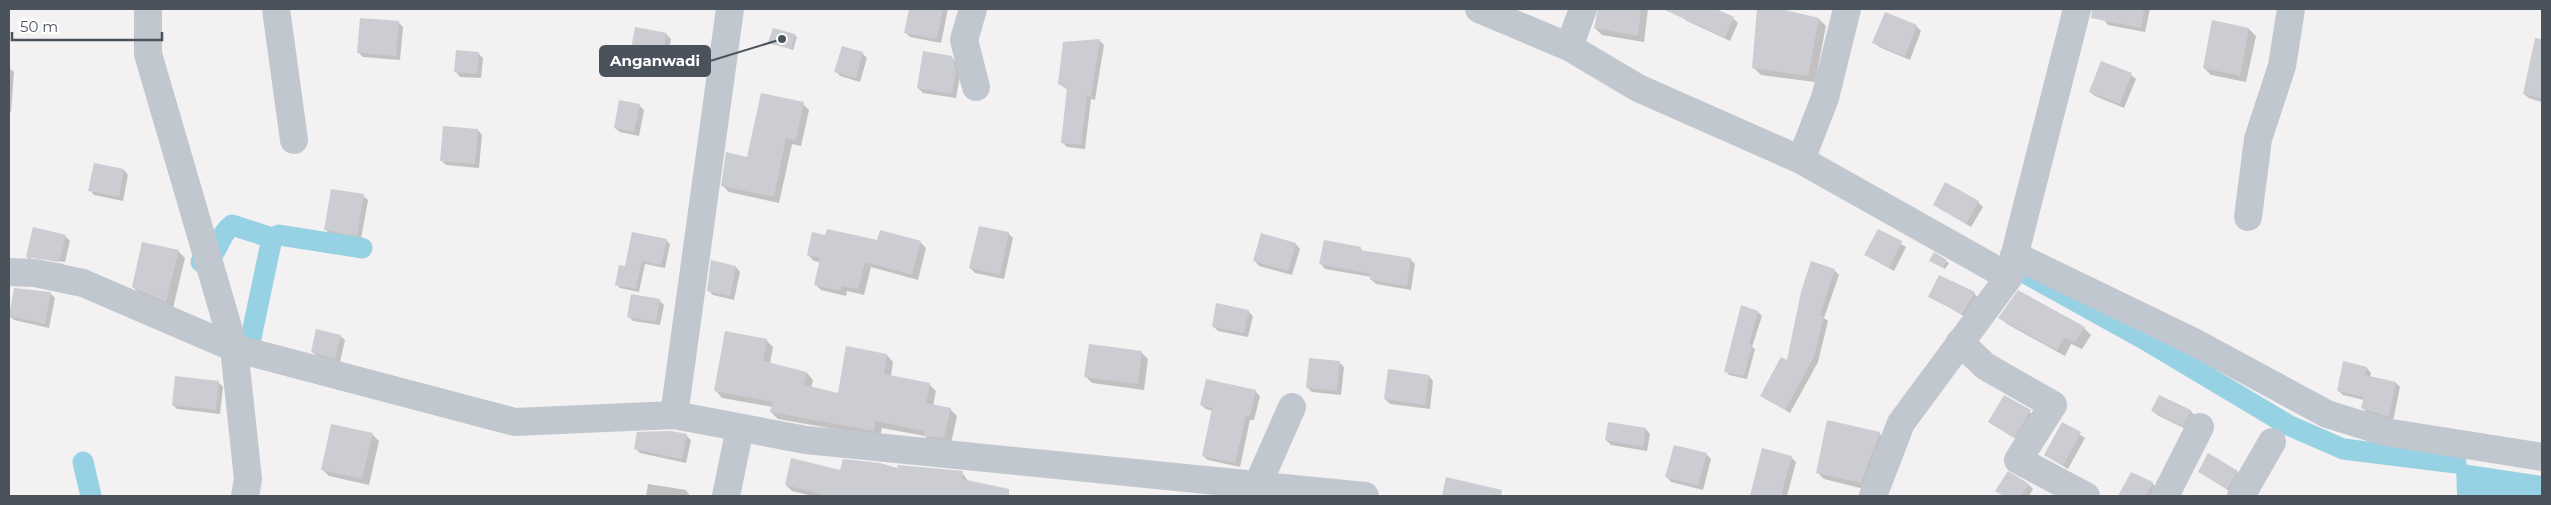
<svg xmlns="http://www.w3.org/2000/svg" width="2551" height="505" font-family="Montserrat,sans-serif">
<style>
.water{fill:#96d2e3}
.shadow{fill:#0003}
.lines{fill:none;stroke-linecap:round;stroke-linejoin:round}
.canal{stroke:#96d2e3;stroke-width:21}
.building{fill:#cbcdd2}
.minor{stroke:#c0c7ce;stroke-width:28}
.leader{fill:none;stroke:#4a535c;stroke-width:2}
.callout-dot{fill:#4a535c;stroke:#fff;stroke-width:2}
.callout{fill:#4a535c;stroke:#4a535c;stroke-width:2}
.callout-label{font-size:15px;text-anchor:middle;font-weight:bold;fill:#fff}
</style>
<rect width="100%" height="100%" fill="#f3f1f1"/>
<path class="water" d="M2456,463L2542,476V496H2457Z"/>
<path class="shadow" d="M910,9H948L941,43L910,37L905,32Z
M1599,9H1648L1644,42L1602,35L1595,28Z
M1686,9H1713L1733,18L1738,23L1730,41L1687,21L1682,17Z
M2106,9H2150L2145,32L2108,25L2104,20Z
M1885,14L1917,27L1921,31L1910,60L1879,47L1874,42Z
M1819,19L1826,26L1815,82L1761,75L1754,68Z
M398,22L403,27L400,60L363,57L358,52Z
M2249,29L2256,36L2246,82L2211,75L2204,68Z
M666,34L671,39L666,65L636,59L631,55Z
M794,35L797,37L793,50L770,42Z
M1099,40L1104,45L1095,100L1091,99L1085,149L1067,147L1062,142L1068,90L1059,84Z
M843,48L863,54L867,58L860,82L840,76L836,71Z
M2534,48L2542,50V102L2529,98L2524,94Z
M478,53L483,58L481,78L460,77L456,72Z
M951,57L956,62L960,76L956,98L923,93L918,88Z
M2102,63L2131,75L2136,79L2124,108L2095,96L2090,92Z
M9,68L14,72L11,112H9Z
M803,104L809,110L801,146L792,144L779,203L729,192L723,186Z
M639,105L644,110L639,136L620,132L615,128Z
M478,130L482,135L479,168L446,165L441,160Z
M124,170L128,175L123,201L94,195L90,190Z
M363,196L368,200L361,239L330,234L326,230Z
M1978,202L1983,207L1971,227L1935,205Z
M980,227L1009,234L1013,238L1004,279L975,273L970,268Z
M1878,230L1906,247L1894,271L1866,255Z
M65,236L70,241L65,262L31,257V259L64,264V266L32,261L27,257Z
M666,240L670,244L665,268L645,264L639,292L620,288L616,284L626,268Z
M878,242H920L926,248L918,280L871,267L864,295L847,291L846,296L821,290L815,284L820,262L814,261L808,255Z
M1296,244L1300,249L1292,275L1259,266L1255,261Z
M1360,248L1364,252L1410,259L1415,264L1411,290L1376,284L1372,280V277L1325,269L1321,264Z
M178,251L185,258L173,308L140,294L133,287Z
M1934,254L1949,263L1945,269L1933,262Z
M712,262L736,267L740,272L734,300L713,295L708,290Z
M1834,270L1839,275L1824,318L1828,321L1818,362L1790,413L1761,395L1787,362Z
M15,289L51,294L55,298L49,328L14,320L9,316Z
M1974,293L1978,298L1967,318L1930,296Z
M659,300L664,305L660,325L633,321L628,316Z
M1248,311L1253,316L1248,337L1218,331L1213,326Z
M1758,312L1762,316L1752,347L1755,349L1747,379L1729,375L1726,371Z
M2000,318L2084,328L2091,335L2082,349L2071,344L2065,356L2007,324Z
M340,336L345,340L340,362L317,356L312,352Z
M766,340L773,347L770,364L807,373L813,380L811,388L839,395L887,355L893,362L891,376L929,384L936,391L933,406L950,409L957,416L951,444L931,442L925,436L882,428L880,437L778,419L771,412L773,407L722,398L716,391Z
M1141,352L1148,359L1144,390L1092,383L1086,377Z
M1339,362L1344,367L1341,395L1312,392L1307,387Z
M2367,368L2371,373L2370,377L2396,383L2400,387L2393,421L2367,413L2363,408L2364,400L2343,395L2338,390Z
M1429,376L1433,381L1430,409L1390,404L1385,399Z
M218,382L223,387L220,414L177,409L173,405Z
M1255,391L1260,396L1254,420H1250L1240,467L1208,460L1203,456L1213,411L1206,409L1201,405Z
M2160,396L2191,411L2195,416L2188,430L2157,415L2153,411Z
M2005,397L2035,416L2019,441L1990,422Z
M2067,426L2085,438L2068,469L2045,455Z
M1646,429L1650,434L1647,451L1611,445L1606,440Z
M1879,433L1886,440L1868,490L1824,479L1817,472Z
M372,434L379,441L369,485L329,476L322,469Z
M686,435L691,440L686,463L640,453L635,448Z
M1763,450L1791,457L1796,462L1787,496H1751Z
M1706,454L1711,459L1703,490L1671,482L1667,477Z
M899,469L962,473L969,482L1009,496H813L792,491L786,485L841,472Z
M2199,471L2237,472L2241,476L2232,493Z
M2152,483L2157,488L2152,496H2125L2122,493Z
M648,484L686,490L690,496H646Z
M2029,485L2033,489L2029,496H2003L1997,491Z"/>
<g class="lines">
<path class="canal" d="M268,239L279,235L362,248
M201,262C219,257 218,235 232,225L266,236L271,243L248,352
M2025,273L2144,339L2288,425L2343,449L2456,463
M83,462L91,496"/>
</g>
<path class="building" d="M909,9H943L937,39L904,33Z
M1598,9H1641L1638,36L1594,28Z
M1663,9H1716L1734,17L1725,38Z
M1757,9H1781L1819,18L1808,76L1752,68Z
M2092,9H2144L2141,28L2091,18Z
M1885,12L1917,25L1905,56L1872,43Z
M360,18L399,21L396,56L357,53Z
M2212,20L2249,28L2240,76L2203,68Z
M635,27L667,33L661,61L630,55Z
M773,28L795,34L791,49L768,43Z
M2535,38L2542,39V99L2523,94Z
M1100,39L1091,97L1087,95L1081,145L1061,143L1067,88L1058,84L1063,42Z
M842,46L863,52L856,78L834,72Z
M456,50L479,52L477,74L454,72Z
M923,51L952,56L956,71L952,94L917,88Z
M2101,61L2132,73L2120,104L2089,92Z
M761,93L804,102L796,140L786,138L774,197L721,186L726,152L747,157Z
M619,100L640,104L634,132L614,128Z
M443,126L478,129L475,164L440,161Z
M94,163L124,169L119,197L88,191Z
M1945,182L1979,201L1966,224L1933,205Z
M331,189L364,194L357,236L324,230Z
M979,226L1009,232L1000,275L969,268Z
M33,227L66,235L59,262L26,257Z
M827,229L877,240L880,230L921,241L912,275L865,262L858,289L842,286L840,291L814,285L820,258L807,255L812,232L825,235Z
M1878,229L1902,241L1889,267L1864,255Z
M632,232L667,239L661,265L642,261L636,289L615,285L619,265L625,266Z
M1261,233L1296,243L1288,271L1253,261Z
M1324,240L1361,247L1360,250L1411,258L1407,286L1370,280L1371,274L1319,264Z
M142,242L179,250L166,302L132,287Z
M1934,252L1947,260L1943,268L1929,261Z
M711,260L736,266L730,296L707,291Z
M1811,261L1835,269L1820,315L1824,316L1814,357L1785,410L1760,396L1781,357L1787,360L1801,292Z
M1939,275L1975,292L1962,314L1928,297Z
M14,288L51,292L45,324L9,316Z
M2018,290L2085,327L2075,342L2064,338L2057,350L1998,318Z
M631,294L660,299L656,322L627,317Z
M1216,303L1249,310L1244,333L1212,327Z
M1741,305L1758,311L1749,344L1752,345L1744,376L1724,372Z
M316,329L341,335L335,359L311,352Z
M725,331L767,339L763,361L807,372L804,385L838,393L846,346L887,354L884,374L930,383L926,403L951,408L944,438L923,436L924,431L875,421L874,431L770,412L773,402L714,391Z
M1089,344L1142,351L1138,384L1084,377Z
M1309,358L1340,361L1337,391L1306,388Z
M2343,361L2367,367L2365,375L2396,382L2389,417L2361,408L2364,397L2337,391Z
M1388,369L1429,375L1425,405L1384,399Z
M175,376L219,381L216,410L172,405Z
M1206,379L1256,390L1250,416H1246L1235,463L1202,456L1212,408L1200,405Z
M2004,395L2031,410L2014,438L1988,422Z
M2159,395L2191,410L2183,426L2151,411Z
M1827,420L1880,432L1861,483L1816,473Z
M1608,422L1646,428L1643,447L1605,440Z
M2062,422L2081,432L2063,466L2044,455Z
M331,424L373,433L362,479L321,470Z
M671,431L687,434L682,459L634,449L637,432Z
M1674,445L1707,453L1698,486L1665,477Z
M1762,448L1792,456L1781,496H1750Z
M2208,453L2238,471L2227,489L2198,472Z
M791,458L840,470L843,459L880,463L897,468L898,465L963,471L962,479L1009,489V496H828L785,485Z
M2008,471L2029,484L2021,496H2004L1995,491Z
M2131,472L2153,482L2146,496H2118Z
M1446,477L1502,490L1501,496H1442Z"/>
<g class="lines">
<path class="minor" d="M148,9V54L234,348L515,422L674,415L806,440L1365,496
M276,9L294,140
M973,9L964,40L976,87
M1479,9L1569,47L1638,88L1801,160L2009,277
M1569,47L1583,9
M1801,160L1825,98L1847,9
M2248,217L2258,139L2282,66L2291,9
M2014,255L2192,341L2327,414L2385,432L2542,457
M9,272L35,273L83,283L234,348L248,479L245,496
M1960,342L1985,366L2053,405L2018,460L2086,496
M674,415L730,9
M1258,484L1292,407
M726,496L740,428
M1873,496L1901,423L2009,277L2077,9
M2165,496L2200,427
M2241,496L2272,442"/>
</g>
<path class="leader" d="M782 39L710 61"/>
<circle class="callout-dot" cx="782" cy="39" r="5"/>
<rect class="callout" x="600" y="46" width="110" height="30" rx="5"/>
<g class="callout-label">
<text x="655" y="66">Anganwadi</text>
</g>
<rect width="2551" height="505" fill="none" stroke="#4a535c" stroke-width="20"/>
<path d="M12 32v8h150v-8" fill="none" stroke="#4a535c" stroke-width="2.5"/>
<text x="20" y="32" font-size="15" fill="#4a535c" stroke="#ffffff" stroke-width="4" paint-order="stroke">50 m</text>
</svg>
